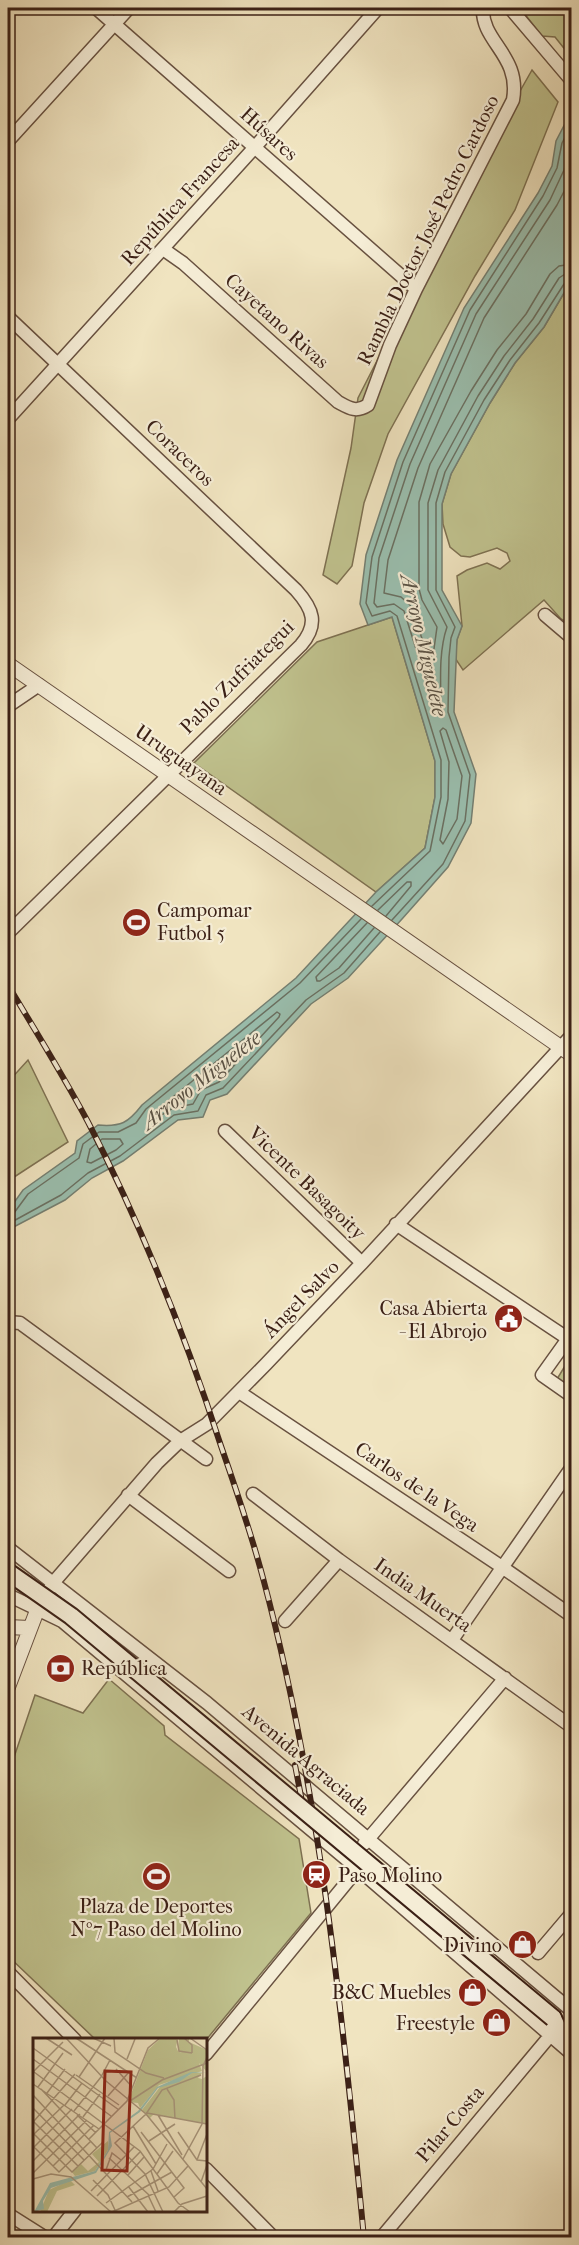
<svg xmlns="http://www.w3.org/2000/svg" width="579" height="2245" font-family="'IM FELL French Canon',serif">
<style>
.green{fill:#c0c28e;stroke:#7e7152;stroke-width:1.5}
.water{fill:#9abfaf;stroke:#747f72;stroke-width:1.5}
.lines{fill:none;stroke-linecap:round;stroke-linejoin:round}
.shore{stroke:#6a7062;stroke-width:1.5}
.minor-casing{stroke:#685140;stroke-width:15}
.tertiary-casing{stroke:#685140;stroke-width:16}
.secondary-casing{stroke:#3b2016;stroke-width:20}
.minor{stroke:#f5edd6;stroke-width:12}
.tertiary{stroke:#f5edd6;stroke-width:14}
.secondary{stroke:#f5edd6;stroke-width:16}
.rail-casing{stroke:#3b2016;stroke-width:6}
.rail{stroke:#f5edd6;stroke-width:4;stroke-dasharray:11;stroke-linecap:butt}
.secondary-bridge-casing{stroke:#3b2016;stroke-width:20;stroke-linecap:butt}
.secondary-bridge{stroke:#f5edd6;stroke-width:16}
.labels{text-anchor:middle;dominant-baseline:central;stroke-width:4.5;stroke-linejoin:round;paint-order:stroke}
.street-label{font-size:20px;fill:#3b2016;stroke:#f5edd6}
.poi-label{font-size:20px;fill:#3b2016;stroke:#f5edd6;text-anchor:end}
.water-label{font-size:21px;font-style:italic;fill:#585044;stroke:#f5edd6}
.inset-road{fill:none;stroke:#a8967c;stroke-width:1.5}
.view{fill:#8f2418;fill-opacity:0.15;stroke:#8f2418;stroke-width:3}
.inset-edge{fill:none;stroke:#3b2016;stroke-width:3}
</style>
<rect width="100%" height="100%" fill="#f0e4c0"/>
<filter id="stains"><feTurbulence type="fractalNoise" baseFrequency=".00333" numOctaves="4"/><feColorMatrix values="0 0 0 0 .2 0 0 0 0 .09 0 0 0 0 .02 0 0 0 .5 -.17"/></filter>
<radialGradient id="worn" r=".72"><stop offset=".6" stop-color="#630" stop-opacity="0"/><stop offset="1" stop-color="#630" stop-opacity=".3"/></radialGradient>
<path class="green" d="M520,8H571V57L555,37L542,36Z
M532,70L558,102L515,210L475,276L388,434L364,503L352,566L337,584L323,575L351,448L358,398L401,314L420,267Z
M571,281V624L561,619L544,600L463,670L455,658L457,639L462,626L457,576L467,570L487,563L500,569L510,561L507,553L497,548L470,557L461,556L450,547L443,524L442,504L451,474L490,403L515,363L544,327Z
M392,617L435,761V797L425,848L376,892L194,763L317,642Z
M28,1060L68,1142L8,1181V1082Z
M571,1356V1389L557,1379Z
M109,1679L164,1726L165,1735L299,1839L311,1913L206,2040L95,2039L8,1956V1775L35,1695L83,1713Z"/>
<path class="water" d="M571,112V281L544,327L515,363L490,403L451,474L442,504V590L462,626L457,640L454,712L476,774L471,823L448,867L402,919L348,978L311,1004L227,1094L210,1100L203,1117L178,1120L123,1161L92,1178L65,1200L8,1230V1211L23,1190L75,1153L77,1141L98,1125C121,1127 128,1123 142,1105L296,978L376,892L425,848L435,797V761L392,617L368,625L360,604L366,555L397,460L464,308L538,193L552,166L556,141Z"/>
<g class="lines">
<path class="shore" d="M572,141L564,170L550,200L476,314L410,464L379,558L374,603L377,607L394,604L404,611L437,715L441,712C441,685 438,653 447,627L428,590V503L438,470L478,396L504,356L533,319L559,278L565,274L572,273
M572,176L557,205L484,318L418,468L388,560L384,593L401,597L410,605L429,658L433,656L437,627L422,600L419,589V502L430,464L471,391L497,350L526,314L550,274L559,266L572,264
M443,728L446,730L462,776L457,819L443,844L440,840L448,799L449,762L440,731Z
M372,906L430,851L441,797V760L397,616L390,611L372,616L366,603L372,557L403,462L470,310L543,196L557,168L562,143L572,124
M378,910L407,882H411V886L386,916
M392,920L443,864L465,821L470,775L448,712L449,657L451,638L455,627L436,590V503L445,472L484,400L510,360L539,323L564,284L572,280
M367,923L316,977L317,981H320L339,968L374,928
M277,1012L280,1014L279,1017L219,1082L201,1090L193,1104L173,1108L155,1119H151L152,1114Z
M120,1139L123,1144L116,1150L91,1163L87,1162L90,1149L102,1139Z
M8,1215L14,1213L28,1194L79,1158L83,1144L99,1132H118L136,1123L146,1109L300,983L361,919
M8,1224L61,1195L88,1173L120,1156L174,1115L198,1111L206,1095L223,1088L306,1000L344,973L380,932"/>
<defs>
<path id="minor" d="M96,8L416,289
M510,8L572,81
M8,141L129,8
M163,249L183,263L338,402C349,408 356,413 368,405L390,345L416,289L513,100C521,55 481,42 483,8
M8,317L296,590C313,609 319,624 301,645L8,933
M8,419L255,147L378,8
M545,615L572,638
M8,706L39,685
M225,1131L362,1263
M396,1224L567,1338
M8,1322L20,1323L206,1459
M572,1333L542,1375L572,1396
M239,1392L502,1567L572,1616
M253,1494L339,1560L572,1727
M128,1495L229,1571
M8,1548L207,1703L572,2011
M8,1595L62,1621L358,1869L572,2054
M40,1605L53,1583L157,1463L180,1441L207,1424L266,1364L362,1263L572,1035
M285,1621L339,1560
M452,1640L572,1467
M364,1844L505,1678
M538,1953L572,1913
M8,1972L75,2040
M206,2054L361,1865
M206,2169L274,2238
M8,2214L46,2238
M53,2238L75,2210
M381,2238L549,2037"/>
<path id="tertiary" d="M8,664L572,1055
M8,1627L29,1628
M8,1687L38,1608"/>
<path id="secondary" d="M553,2018L559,2031L572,2043"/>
</defs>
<use href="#minor" class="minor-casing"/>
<use href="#tertiary" class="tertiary-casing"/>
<use href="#secondary" class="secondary-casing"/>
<use href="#minor" class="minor"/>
<use href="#tertiary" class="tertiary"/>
<use href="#secondary" class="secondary"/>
<defs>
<path id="rail" d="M8,985C35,1030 63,1075 88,1122C142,1226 185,1335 221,1446C236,1489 251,1533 263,1578C320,1791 343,2019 364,2238
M295,1765L304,1812"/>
</defs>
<use href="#rail" class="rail-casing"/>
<use href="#rail" class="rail"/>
<defs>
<path id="secondary-bridge" d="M8,1572L71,1616L553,2018"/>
</defs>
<use href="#secondary-bridge" class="secondary-bridge-casing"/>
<use href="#secondary-bridge" class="secondary-bridge"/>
</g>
<defs>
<symbol id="stadium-disc" viewBox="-11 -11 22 22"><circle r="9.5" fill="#8f2418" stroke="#f5edd6"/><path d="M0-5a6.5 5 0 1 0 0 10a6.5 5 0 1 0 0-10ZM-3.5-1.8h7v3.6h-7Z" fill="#fff"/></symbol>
<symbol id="civic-disc" viewBox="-11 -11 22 22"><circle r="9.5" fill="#8f2418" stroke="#f5edd6"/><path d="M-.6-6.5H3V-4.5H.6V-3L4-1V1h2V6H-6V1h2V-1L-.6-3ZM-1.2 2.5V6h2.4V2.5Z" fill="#fff"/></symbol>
<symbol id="bank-disc" viewBox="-11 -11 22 22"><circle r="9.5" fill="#8f2418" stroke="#f5edd6"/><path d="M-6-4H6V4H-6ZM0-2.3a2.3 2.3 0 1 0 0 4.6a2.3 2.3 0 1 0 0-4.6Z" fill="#fff"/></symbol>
<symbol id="station-disc" viewBox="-11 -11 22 22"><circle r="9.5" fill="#8f2418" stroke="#f5edd6"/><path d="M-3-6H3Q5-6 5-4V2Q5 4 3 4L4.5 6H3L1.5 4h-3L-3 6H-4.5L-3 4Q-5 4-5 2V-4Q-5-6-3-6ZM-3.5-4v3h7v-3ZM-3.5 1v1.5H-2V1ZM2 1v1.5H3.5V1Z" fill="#fff"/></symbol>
<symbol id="shop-disc" viewBox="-11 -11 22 22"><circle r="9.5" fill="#8f2418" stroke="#f5edd6"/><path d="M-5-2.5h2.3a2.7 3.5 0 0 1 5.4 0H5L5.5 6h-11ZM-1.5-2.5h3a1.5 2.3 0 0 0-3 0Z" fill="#fff"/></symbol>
</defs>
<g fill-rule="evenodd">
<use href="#stadium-disc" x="120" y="906" width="33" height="33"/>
<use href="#civic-disc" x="492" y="1302" width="33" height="33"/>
<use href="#bank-disc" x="44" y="1652" width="33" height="33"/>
<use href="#station-disc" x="300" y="1858" width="33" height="33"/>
<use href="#stadium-disc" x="140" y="1860" width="33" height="33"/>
<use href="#shop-disc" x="506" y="1928" width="33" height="33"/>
<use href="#shop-disc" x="456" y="1976" width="33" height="33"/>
<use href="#shop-disc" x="480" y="2006" width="33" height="33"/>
</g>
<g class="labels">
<g class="street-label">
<text transform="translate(269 134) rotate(42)">Húsares</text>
<text transform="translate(180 201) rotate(-48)">República Francesa</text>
<text transform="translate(428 230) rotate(-64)">Rambla Doctor José Pedro Cardoso</text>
<text transform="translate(277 321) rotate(42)">Cayetano Rivas</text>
<text transform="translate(180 453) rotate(44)">Coraceros</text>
<text transform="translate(237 677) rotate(-45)">Pablo Zufriategui</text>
<text transform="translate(181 760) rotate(35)">Uruguayana</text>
<text transform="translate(307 1183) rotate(44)">Vicente Basagoity</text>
<text transform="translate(301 1299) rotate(-46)">Ángel Salvo</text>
<text transform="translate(417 1487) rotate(34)">Carlos de la Vega</text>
<text transform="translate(423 1595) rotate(35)">India Muerta</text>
<text transform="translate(306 1760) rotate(40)">Avenida Agraciada</text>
<text transform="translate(450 2124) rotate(-50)">Pilar Costa</text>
</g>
<g class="poi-label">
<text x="157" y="910" text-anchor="start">Campomar<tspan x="157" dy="23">Futbol 5</tspan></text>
<text x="487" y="1308">Casa Abierta<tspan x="487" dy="23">- El Abrojo</tspan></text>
<text x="81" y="1668" text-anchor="start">República</text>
<text x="338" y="1875" text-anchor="start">Paso Molino</text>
<text x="156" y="1906" text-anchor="middle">Plaza de Deportes<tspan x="156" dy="23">Nº7 Paso del Molino</tspan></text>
<text x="502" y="1945">Divino</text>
<text x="451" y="1992">B&amp;C Muebles</text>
<text x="475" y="2023">Freestyle</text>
</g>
<g class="water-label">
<text transform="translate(424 645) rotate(77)">Arroyo Miguelete</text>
<text transform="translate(201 1080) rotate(-38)">Arroyo Miguelete</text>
</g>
</g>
<g transform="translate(33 2038)">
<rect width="174" height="174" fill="#f0e4c0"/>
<path d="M128,0H145L143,9L145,13L149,15L145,12L146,0H156V4L174,12V34L166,25L169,33L126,47L107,70L105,65L95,64L115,12ZM162,35H169L165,40L169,41L174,38V86L121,76L117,80L109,72L127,49ZM75,103V112L62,133L42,138L39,134L48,126L55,133L66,124L59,116ZM37,142L42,147L24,153L14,174H7L16,152Z" fill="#c0c28e"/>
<path d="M158,34L174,35H159L146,44L125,50L107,74L77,95L79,108L63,135L18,150L10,163L11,171L1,174L17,145L62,133L75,112L76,94L105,73L124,49Z" fill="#9abfaf"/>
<path class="inset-road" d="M13,0L39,17M33,0L73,43L113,76M43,0L104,40M60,0L78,8M81,0L82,14L113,35L131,40M151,0L159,7V15M157,0L174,12M144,2L146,13L159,15M0,10L86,72M0,21L78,78M94,21L102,1M83,31L100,50M0,34L30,4M1,34L107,113L145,165L157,174M43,37L86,67M46,39L72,0M68,39L77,22M0,46L66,91M5,49L30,15M8,51L64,110M134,51L141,62L142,81M14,55L32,31M0,57L99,164M75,58L96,34M97,63L129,42L174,25M32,67L49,45M0,70L51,122M41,73L68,39M114,75L174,86M113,76L174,151M44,77L63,95M125,77L149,117M50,79L67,56M0,83L45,128M1,83L42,36M100,88L123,126M108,94L151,150L141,159M145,94L164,122L174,123M0,95L39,134L70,104M0,97L31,67M56,101L94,63L115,10L127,0M116,103L142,86M0,108L26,134L58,103M1,109L39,71M76,120L116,157M150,121L169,86L170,28L174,19M164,122L174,96M0,123L47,76M20,128L61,87M73,132L79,115L88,122M118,133L125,153M0,135L54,82M124,136L140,113M95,137L111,119M0,141L18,136L38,139L78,174M60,142L75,157L82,172M168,144L174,127M95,148L115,174M58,153L101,109M115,157L123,174M64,158L107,114M94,159L139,134M73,165L120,131L134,106M79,174L136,149L155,128M130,174L112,136L82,105L113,76L129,52L168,37M141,174L149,166L174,158"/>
<path class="view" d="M72,33L98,34L94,133L69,132Z"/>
<rect width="174" height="174" class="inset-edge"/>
</g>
<rect width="579" height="2245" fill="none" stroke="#f0e4c0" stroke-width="30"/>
<rect x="9" y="9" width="561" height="2227" fill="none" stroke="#3b2016" stroke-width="3"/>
<rect x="15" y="15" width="549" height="2215" fill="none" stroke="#3b2016" stroke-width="1.5"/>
<rect width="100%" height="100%" filter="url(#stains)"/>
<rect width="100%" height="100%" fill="url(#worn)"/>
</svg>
